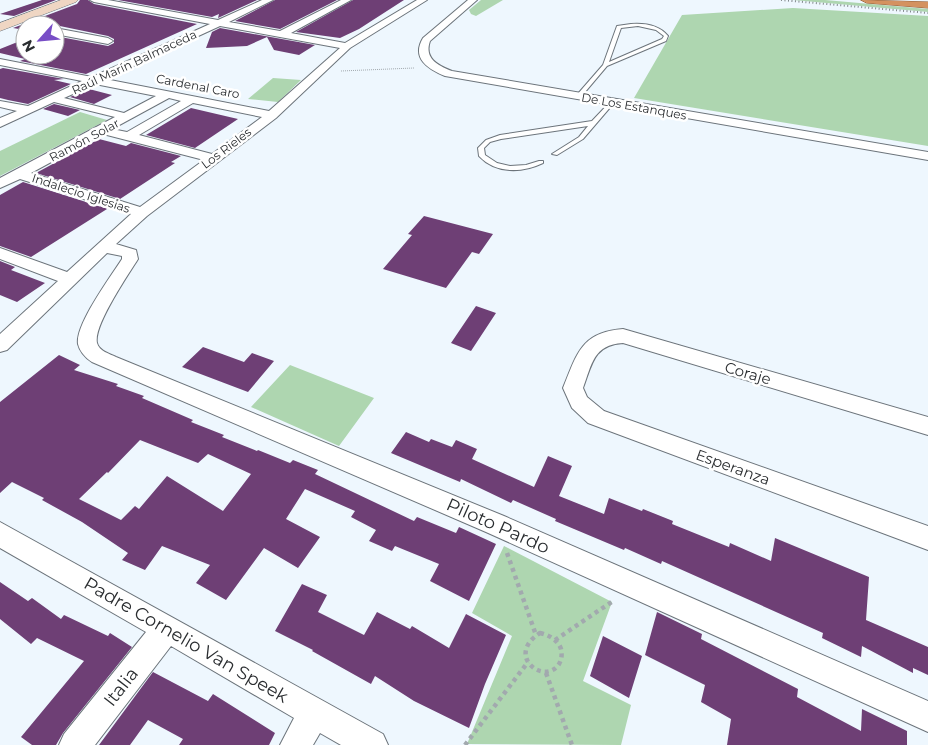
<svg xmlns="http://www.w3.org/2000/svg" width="928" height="745" font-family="Montserrat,sans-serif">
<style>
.green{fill:#aed6b0}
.building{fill:#6e3f75;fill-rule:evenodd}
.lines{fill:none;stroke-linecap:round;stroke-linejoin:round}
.service-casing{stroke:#6c747b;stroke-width:2}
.minor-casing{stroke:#6c747b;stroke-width:2}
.secondary-casing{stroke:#6c747b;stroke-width:1}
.trunk-casing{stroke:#915d35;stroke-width:1}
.path-far1{stroke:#a2a9ae;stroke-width:1;stroke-dasharray:1 1;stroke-linecap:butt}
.path{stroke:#a2a9ae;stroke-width:4.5;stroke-dasharray:4 4;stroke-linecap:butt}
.service{fill:#fff;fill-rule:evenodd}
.minor{fill:#fff;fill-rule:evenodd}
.secondary{fill:#efd6c3;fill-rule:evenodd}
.trunk{fill:#d49260;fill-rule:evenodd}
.rail{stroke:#82888c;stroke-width:2;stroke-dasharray:1 2.5;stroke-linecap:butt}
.labels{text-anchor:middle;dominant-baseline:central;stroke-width:5;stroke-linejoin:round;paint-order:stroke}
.far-street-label{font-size:12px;fill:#2a2d30;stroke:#fff}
.street-label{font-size:15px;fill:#2a2d30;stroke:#fff}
.near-street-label{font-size:18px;fill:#2a2d30;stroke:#fff}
</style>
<rect width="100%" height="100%" fill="#eef7fe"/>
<path class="green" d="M481,0H503L476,16L471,14L469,10Z
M793,0H825L928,9V12Z
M793,8L928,16V146L634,98L682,15Z
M273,78L301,80L278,102L248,99Z
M80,112L107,120L0,176V151Z
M290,365L374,398L339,446L251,407Z
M504,546L612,602L583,681L631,705L621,745L467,744L512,636L472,613Z"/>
<path class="building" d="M42,0H56L14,16L0,14Z
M80,0H88L94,4L197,24L86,74L20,61L25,59L0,53V49L25,39V55H55V36L108,46L114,43V39L108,36L55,25H25V30L13,28L77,4Z
M118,0H257L218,18L219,14L212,17Z
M275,0H337L280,29L235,21Z
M353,0H404L359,29L340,38L296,32Z
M220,28L315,45L299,55L274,50L267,37L247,46L206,48L212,32Z
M3,68L64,79L54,80L71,84L28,104L8,100L0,98V69Z
M89,89L112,95L94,104L70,97Z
M54,104L80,110L68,116L43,109Z
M191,108L238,119L195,148L146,135Z
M99,139L126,146L131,143L181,156L171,162L175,163L120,199L36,173Z
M23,182L105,208L107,209L31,257L0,246V195Z
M424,216L493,234L479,254L472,252L446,288L383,269L412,235L408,234Z
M0,261L15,267L11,270L45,283L17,302L0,295Z
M476,306L496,313L471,351L451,343Z
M203,347L244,362L252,353L274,361L248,392L182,367Z
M59,355L80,365L74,370L118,384L116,386L144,396L142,398L193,420L191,422L224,435L222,437L257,451L258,450L290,463L293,460L318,470L315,474L414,521L417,517L456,533L459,527L496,544L469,601L430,581L439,564L395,546L392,551L369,541L376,530L351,517L355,511L305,489L286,519L320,537L298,568L264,548L226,600L196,583L210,565L162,546L145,570L122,560L128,553L82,522L42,500L44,498L12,482L0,493V402ZM140,440L198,463L208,454L251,474L223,511L167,476L139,509L135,506L121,520L79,499L107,472L108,473Z
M406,432L429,442L431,439L452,447L456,440L477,449L472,459L534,487L548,456L572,466L559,496L604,514L609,498L642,511L643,509L673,521L672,524L729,547L730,543L771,561L775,538L869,577L866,620L928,647V675L913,668V673L862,646L861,657L822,638L823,633L662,561L661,564L625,548L624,550L555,521L556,519L513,500L511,503L461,479L460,482L391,453Z
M0,582L28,601L32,598L61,619L64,615L108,636L110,633L132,647L63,733L56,745H32L21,737L84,661L37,638L31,644L0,619Z
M302,584L327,595L318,612L364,635L377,612L410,629L412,626L449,648L466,614L506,635L485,684L469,728L414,701L375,676L371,684L312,651L313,650L275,631Z
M657,612L702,634L701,639L798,689L797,697L861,731L862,709L907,731V745H727L731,719L701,702L705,685L645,655Z
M603,636L642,656L629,698L590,676Z
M153,672L208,701L213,694L275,733L269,745H179L183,739L148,720L130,745H99Z"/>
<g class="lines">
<defs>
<path id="service" d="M631,24C645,23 659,25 668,36L666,41L607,66L580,98H576V96L603,65L617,26ZM638,26L656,30L664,36L662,39L609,62L621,28Z
M611,101L614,103L613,104L583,139L557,155L552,154L579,137L588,126L501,139L490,142L484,148L485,155L497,163L510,166L526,165L539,161H543V163C522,173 496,174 479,156L478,148L486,140L500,135L592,121Z"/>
<path id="minor" d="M90,0H108L218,20L262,0H273L229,22L280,31L341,0H351L291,33L345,43L417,0H427L350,48L276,118L147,216L116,244L136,250L138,259C128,275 93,326 97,343C99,351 110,354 116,357L504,516L928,701V732L486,532L92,362C86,358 80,352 78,344C75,325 111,276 122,259V256L107,253L7,350L0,352V334L58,281L0,259V248L67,272L131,214L20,179L0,188V178L115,117L54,102L0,127V118L17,111L0,107V101L28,106L82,81L0,65V59L92,77L210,24L94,2ZM220,26L340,48L269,111L105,79ZM95,84L156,96L124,113L64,98ZM169,98L181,101L127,132L112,129ZM193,103L262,117L212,154L139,135ZM103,134L204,160L140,207L31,173Z
M468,0H477L430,41C424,58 437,65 452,71L928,152V160L445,76C428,69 411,58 423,38Z
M55,28L108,38L113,41L108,44L55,34Z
M623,329L928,417V435L623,343C593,345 592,364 583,388L587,397L604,411L928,526V550L588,423L572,408L563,388C577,354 581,332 623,329Z
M0,522L383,734L388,745H341L320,733L313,745H280L294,718L171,646L95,745H59L64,734L146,632L0,548Z"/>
<path id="secondary" d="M61,0H78L76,2L0,31V23Z"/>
<path id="trunk" d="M861,0L928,2V8L867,3Z"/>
</defs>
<use href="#service" class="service-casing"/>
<use href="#minor" class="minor-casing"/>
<use href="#secondary" class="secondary-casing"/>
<use href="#trunk" class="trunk-casing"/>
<path class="path-far1" d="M341,71L414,68"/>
<path class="path" d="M507,553L536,635
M540,633C549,635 558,640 561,649C562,654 562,659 559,664C545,686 504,656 540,633Z
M555,640L613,601
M546,673L572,745
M465,745L528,662"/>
<use href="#service" class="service"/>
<use href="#minor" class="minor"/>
<use href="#secondary" class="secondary"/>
<use href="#trunk" class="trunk"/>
<path class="rail" d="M781,0L928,13"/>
</g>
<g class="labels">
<g class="far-street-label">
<text transform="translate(134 62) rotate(-25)">Raúl Marín Balmaceda</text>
<text transform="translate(198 86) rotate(11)">Cardenal Caro</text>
<text transform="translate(634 106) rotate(10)">De Los Estanques</text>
<text transform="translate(84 140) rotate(-28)">Ramón Solar</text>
<text transform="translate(226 148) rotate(-37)">Los Rieles</text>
<text transform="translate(81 193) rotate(18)">Indalecio Iglesias</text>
</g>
<g class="street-label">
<text transform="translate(748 373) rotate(16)">Coraje</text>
<text transform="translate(733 467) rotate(20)">Esperanza</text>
</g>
<g class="near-street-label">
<text transform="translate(498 526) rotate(24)">Piloto Pardo</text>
<text transform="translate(186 640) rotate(30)">Padre Cornelio Van Speek</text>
<text transform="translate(121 687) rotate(-52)">Italia</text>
</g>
</g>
<g transform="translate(40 40) rotate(243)"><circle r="24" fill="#ffffff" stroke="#aaabac"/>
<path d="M0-4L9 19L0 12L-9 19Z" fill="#784ec6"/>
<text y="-8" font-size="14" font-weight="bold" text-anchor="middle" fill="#2a2d30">N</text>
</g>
</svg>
